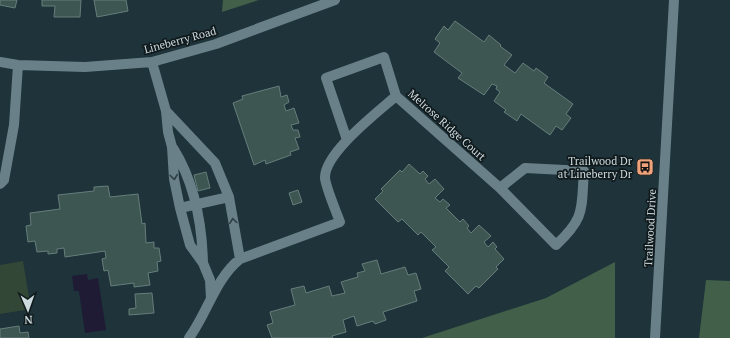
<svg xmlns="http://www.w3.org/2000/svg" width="730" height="338" font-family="'PT Serif',serif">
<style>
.green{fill:#334737}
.forest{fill:#425f49}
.water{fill:#1f1b35}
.building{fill:#3e5652;stroke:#657e7b}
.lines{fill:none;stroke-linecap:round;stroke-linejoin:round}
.minor{stroke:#698088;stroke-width:10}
.oneway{stroke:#2f3e42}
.labels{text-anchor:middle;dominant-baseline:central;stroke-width:3.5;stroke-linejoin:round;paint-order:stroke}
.street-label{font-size:11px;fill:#cddade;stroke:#101a1d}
.poi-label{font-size:11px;fill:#cddade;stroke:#101a1d;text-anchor:end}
</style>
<rect width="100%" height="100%" fill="#1e333a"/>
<path class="green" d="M23,261L31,309L0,314V265Z"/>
<path class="forest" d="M223,0H259L222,12Z
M615,262V338H422L546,298Z
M706,280L730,281V338H699Z"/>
<path class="water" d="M87,274L88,280L98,278L106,330L85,333L79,291H74L72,276Z"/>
<path class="building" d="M0,0H17L15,8L0,5Z
M42,0H81L80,17H54L55,6H42Z
M94,0H126L128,11L97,17Z
M455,21L484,42L489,35L501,45L500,46L512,55L504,65L515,73L523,63L534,71L536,68L548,77L544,83L573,104L566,114L571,118L562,130L556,126L550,135L521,114L517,121L504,112L506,110L494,101L500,92L496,89L497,86L492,84L484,95L458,78L462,73L434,52L440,43L435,39L444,26L448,30Z
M279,86L281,97L287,95L289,102L284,105L286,111L294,108L299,123L291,125L293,130H298L300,137L295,138L299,149L290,152L291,155L266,164L265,160L254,165L233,103L243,99L242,96Z
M409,164L420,174L423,171L428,176L425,179L429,184L435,179L444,189L435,198L440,202L443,199L450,205L446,208L460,222L463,219L469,226L467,228L471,233L479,225L491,236L484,242L488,247L493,242L497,247L495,249L504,259L496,267L498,269L479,288L476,286L468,294L445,271L449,267L432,250L436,247L421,232L418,235L402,219L398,222L375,199L383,191L381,189L400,170L402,172Z
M206,172L210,188L198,191L194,175Z
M108,186L110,197L138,194L142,224L145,223L146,243L154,242V248H159L161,261L157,262L158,271L148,273L150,285L134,287V283L111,286L108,270L104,271L102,259L106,258L105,251L65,257L64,248L57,249V253L48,254V251L37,252L35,241L28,242L26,226L31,225L30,213L60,209L58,195L94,191V187Z
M298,190L302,202L293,205L289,193Z
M377,260L381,274L405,267L408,275L416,273L421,289L414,291L417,301L383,312L386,320L375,324L373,321L357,326L354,316L343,320L346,332L332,336L333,338H272L267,325L273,323L270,312L295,305L291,289L304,286L306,293L329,286L332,296L345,293L341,282L358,277L357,273L365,271L362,264Z
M152,293L154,313L129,315V309L136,308L135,294Z
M19,326L20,333L28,332L29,338H0V329Z"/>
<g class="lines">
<path class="minor" d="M0,62L18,65L85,67L152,62L216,44L335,0
M152,62L166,111L168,132L172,147L174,179L180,208L190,245L203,263L210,280L211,299
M166,111L215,163L229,197L240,259
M347,140L326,78L384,57L396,96
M173,148C195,183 202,222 203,263
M0,184L4,180L14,125L18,65
M180,208L229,197
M189,338C208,312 215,279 240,259L340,222C336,211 326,188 325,178C324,153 378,112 396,96L500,188L556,245C586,217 581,209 584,171L525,168L500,188
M655,338L674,0"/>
</g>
<defs><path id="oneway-chevron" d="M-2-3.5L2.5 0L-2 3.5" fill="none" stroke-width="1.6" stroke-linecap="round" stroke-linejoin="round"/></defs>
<g class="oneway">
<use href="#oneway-chevron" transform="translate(174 177) rotate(83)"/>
<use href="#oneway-chevron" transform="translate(233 221) rotate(-98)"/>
</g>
<defs>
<symbol id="bus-square" viewBox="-11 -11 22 22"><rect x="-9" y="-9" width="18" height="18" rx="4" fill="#f0a27a" stroke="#101a1d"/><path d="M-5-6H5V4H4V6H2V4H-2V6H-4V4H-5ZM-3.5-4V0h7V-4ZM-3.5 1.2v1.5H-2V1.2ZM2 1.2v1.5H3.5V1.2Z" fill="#111"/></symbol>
</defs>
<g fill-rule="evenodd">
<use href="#bus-square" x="635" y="157" width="20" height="20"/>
</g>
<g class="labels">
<g class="street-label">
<text transform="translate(180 40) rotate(-15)">Lineberry Road</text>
<text transform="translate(447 125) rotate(42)">Melrose Ridge Court</text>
<text transform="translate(650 228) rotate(-87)">Trailwood Drive</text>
</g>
<g class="poi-label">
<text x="632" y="161">Trailwood Dr<tspan x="632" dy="13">at Lineberry Dr</tspan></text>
</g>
</g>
<g transform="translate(28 310) rotate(178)" stroke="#101a1d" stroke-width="3" paint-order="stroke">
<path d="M0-3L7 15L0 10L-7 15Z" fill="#cddade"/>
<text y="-6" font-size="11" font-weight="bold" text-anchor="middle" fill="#cddade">N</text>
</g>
</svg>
